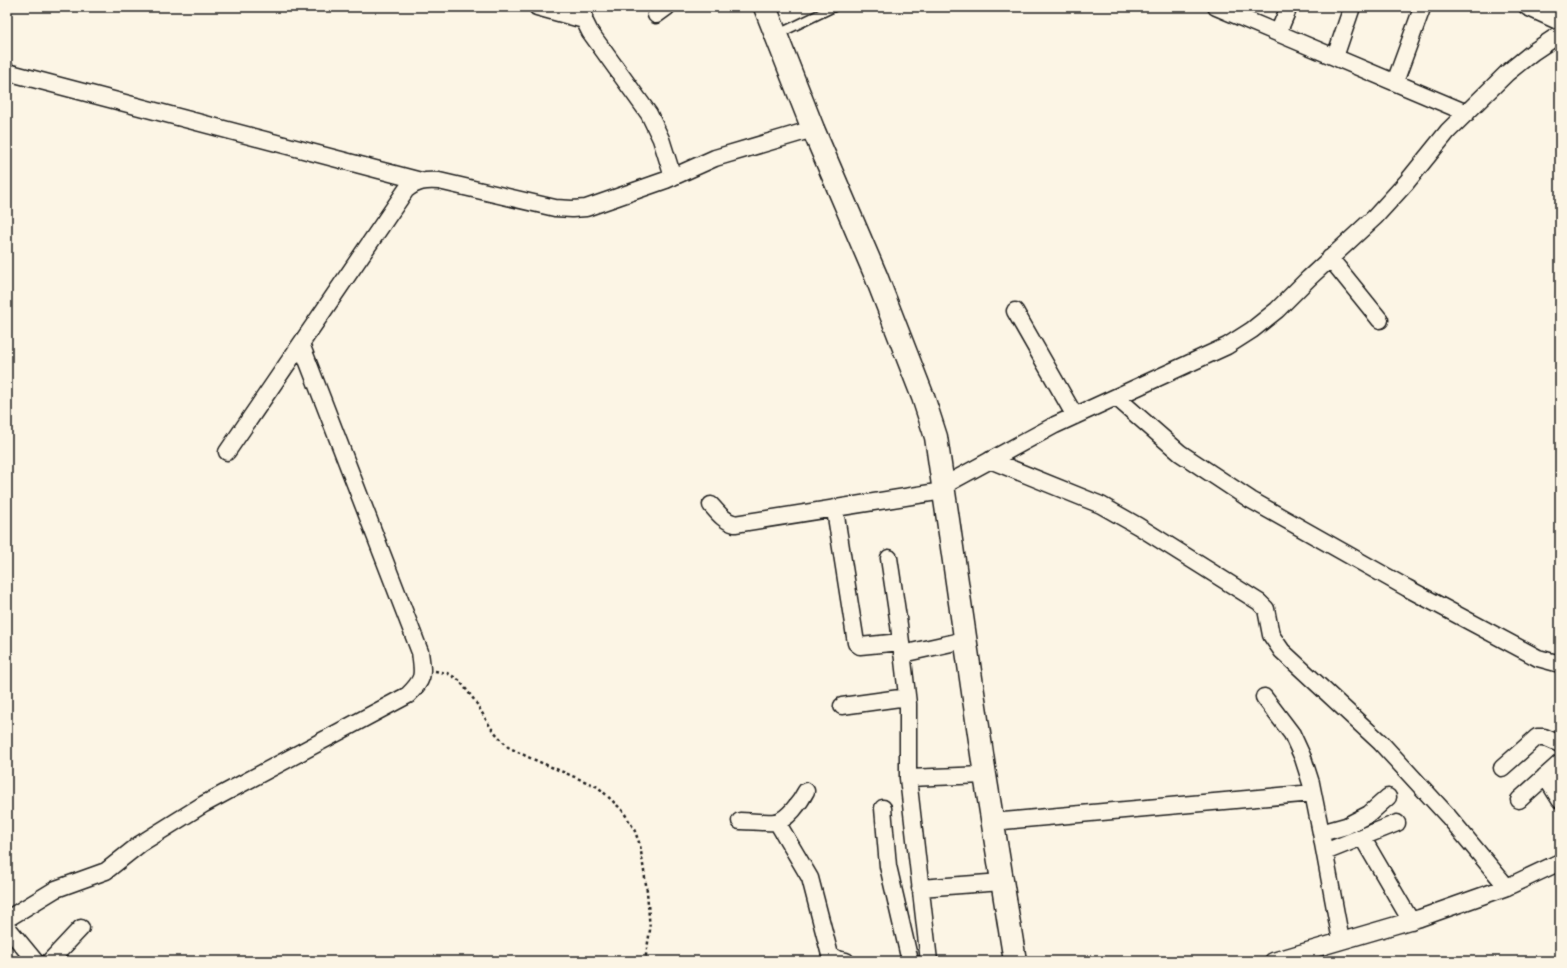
<svg xmlns="http://www.w3.org/2000/svg" width="1567" height="968" font-family="Itim,sans-serif">
<style>
.lines{fill:none;stroke-linecap:round;stroke-linejoin:round}
.lane-casing{stroke:#1c1c1c;stroke-width:11}
.street-casing{stroke:#1c1c1c;stroke-width:19}
.secondary-casing{stroke:#1c1c1c;stroke-width:25}
.path{stroke:#1c1c1c;stroke-width:2.5;stroke-dasharray:3 3;stroke-linecap:butt}
.lane{stroke:#fcf5e5;stroke-width:8}
.street{stroke:#fcf5e5;stroke-width:16}
.secondary{stroke:#fcf5e5;stroke-width:22}
</style>
<rect width="100%" height="100%" fill="#fcf5e5"/>
<filter id="ink" filterUnits="userSpaceOnUse"><feTurbulence type="fractalNoise" baseFrequency=".025" numOctaves="2"/><feDisplacementMap in="SourceGraphic" scale="8" xChannelSelector="R" yChannelSelector="G"/><feConvolveMatrix kernelMatrix="1 2 1 2 8 2 1 2 1" color-interpolation-filters="sRGB"/></filter>
<g filter="url(#ink)">
<g class="lines">
<defs>
<path id="lane" d="M776,35L834,7"/>
<path id="street" d="M537,7L584,20
M584,7V20L590,32L649,114L661,139L673,177
M1216,7L1467,113
M1527,7L1560,22
M656,15L667,7
M1278,33L1289,7
M1335,57L1352,7
M7,72L421,181
M1395,82L1421,11
M1330,258L1380,320
M1015,311L1075,416
M1116,397L1180,453L1251,500L1407,588L1538,658L1560,664
M227,452L406,190C417,181 425,180 439,181L555,208L572,209L586,208L666,180L715,158L813,129
M990,460L1101,505L1138,526L1259,602L1266,609L1271,635L1282,651L1381,743L1448,816L1507,887
M943,486L1055,425L1227,346L1252,330L1277,310L1309,278L1375,217L1406,183L1448,131L1507,73L1533,52L1560,34
M711,505C718,513 724,521 735,524L943,491
M835,510L856,643L860,646L901,642
M889,558L899,625L908,704V778L929,961
M902,654L965,640
M1264,697L1292,734L1303,758L1311,783L1321,833L1341,941
M842,706L907,697
M1502,768L1537,737H1544L1560,744
M1545,776L1560,800
M908,778L985,775
M1519,800L1560,763
M883,808L888,866L910,961
M740,821C751,821 764,823 775,822C787,821 801,801 806,791
M777,822L810,878L830,955L837,959L846,961
M992,822L1313,793
M1321,833L1346,826L1369,814L1388,797
M1362,837L1411,921
M1325,852L1397,823
M920,888L1002,882
M7,919L56,889L106,871L140,844L204,804L408,695C425,678 423,675 420,652L301,344
M7,927L35,961
M50,961L81,928
M1273,961L1420,918L1507,887L1560,862"/>
<path id="secondary" d="M765,7L813,129L876,276L923,397L936,437L985,775L1015,961"/>
</defs>
<use href="#lane" class="lane-casing"/>
<use href="#street" class="street-casing"/>
<use href="#secondary" class="secondary-casing"/>
<path class="path" d="M435,671L447,673L459,680L475,701L491,728L508,747L528,757L598,787L623,811L634,829L640,845L647,891L650,930L645,961"/>
<use href="#lane" class="lane"/>
<use href="#street" class="street"/>
<use href="#secondary" class="secondary"/>
</g>
</g>
<rect width="1567" height="968" fill="none" stroke="#fcf5e5" stroke-width="24"/>
<rect x="12" y="12" width="1543" height="944" fill="none" stroke="#1c1c1c" stroke-width="1.5" filter="url(#ink)"/>
</svg>
